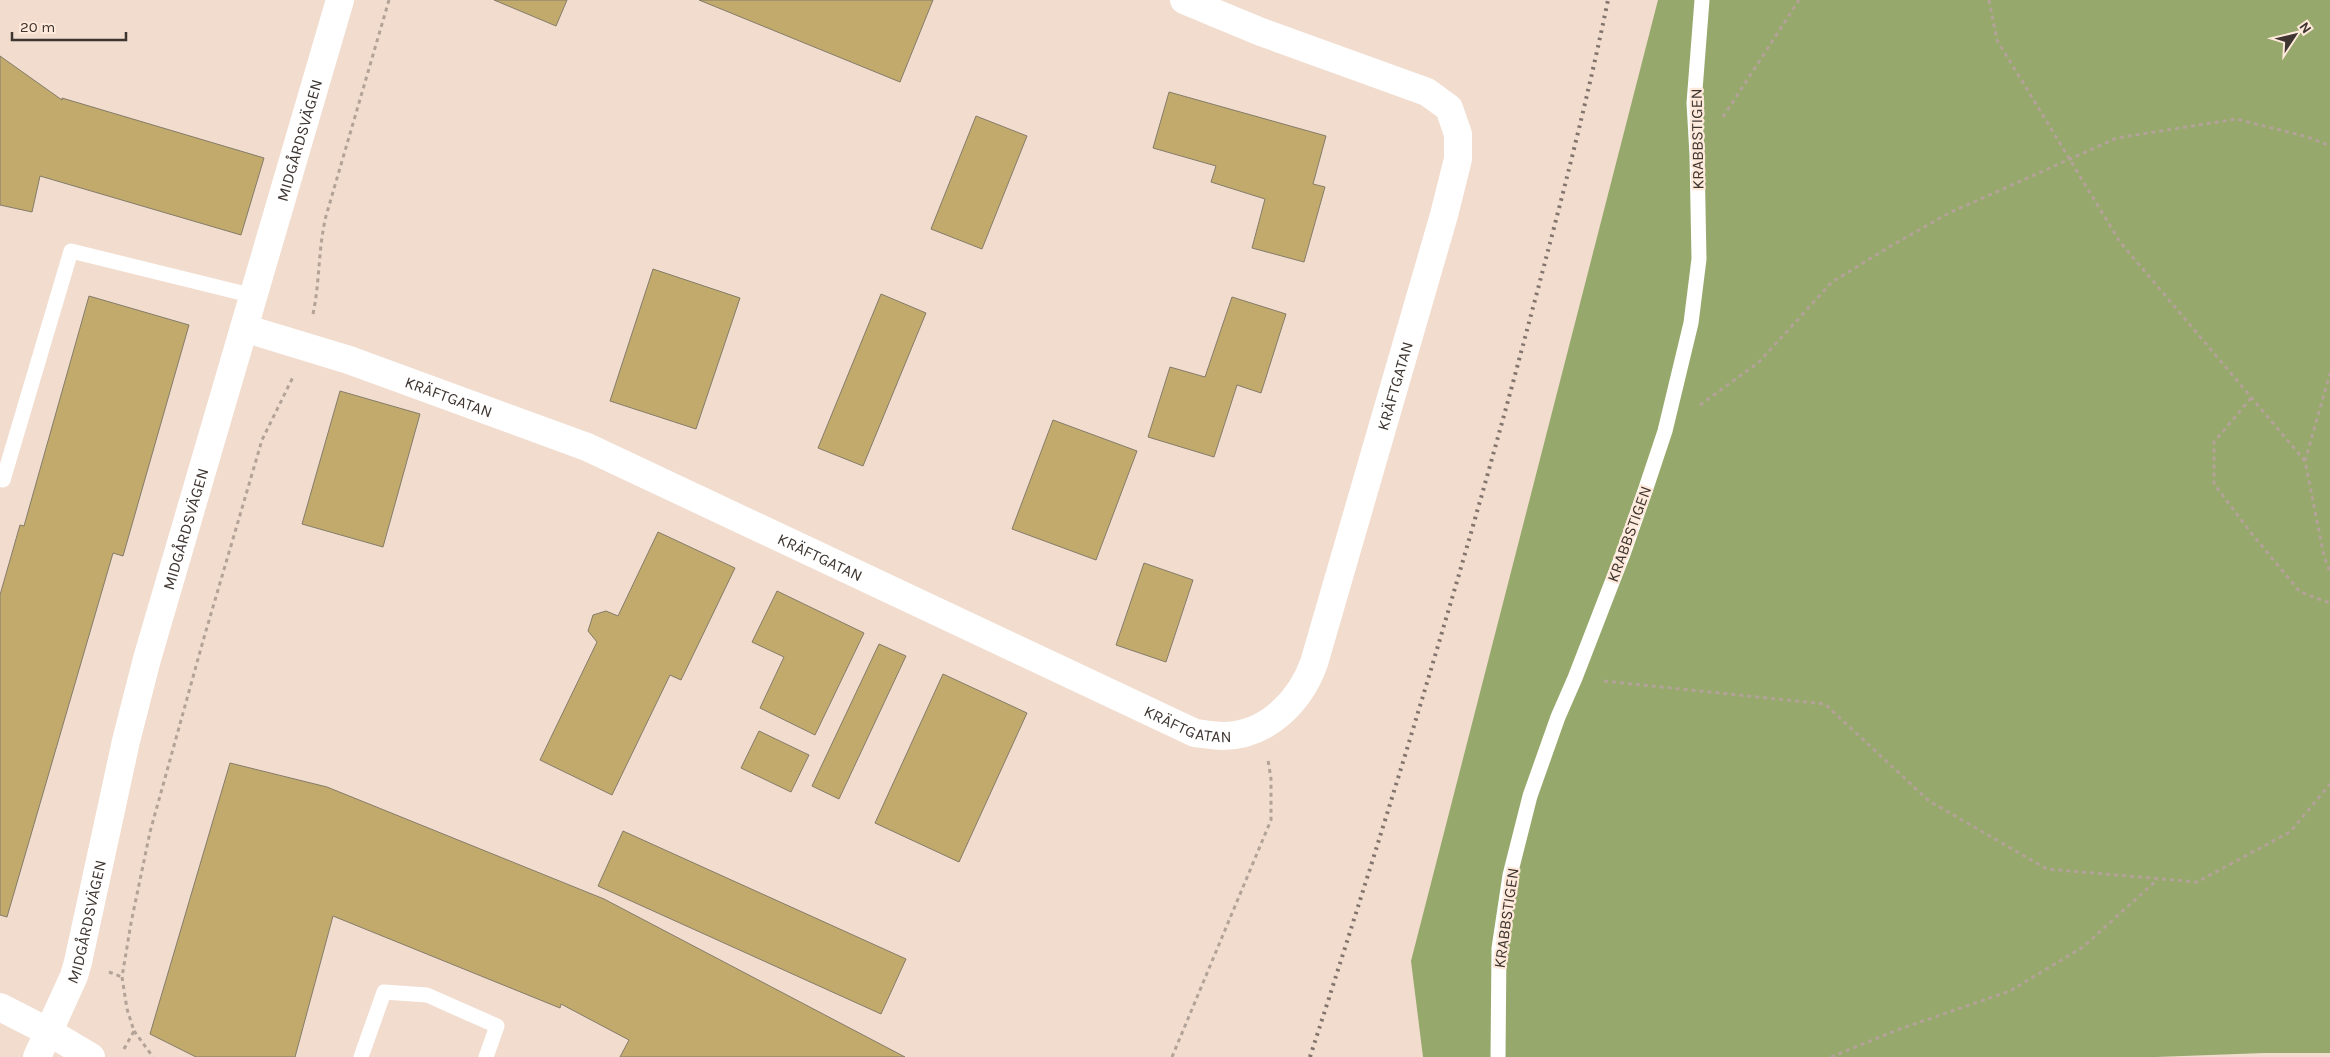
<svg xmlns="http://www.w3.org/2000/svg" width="2330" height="1057" font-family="Karla,sans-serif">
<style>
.forest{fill:#96a86c}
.building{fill:#c2aa6d;stroke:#847c69}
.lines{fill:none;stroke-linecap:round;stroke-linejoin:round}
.path{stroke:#b3a297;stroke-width:3;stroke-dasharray:4 4;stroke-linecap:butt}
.lane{stroke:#fff;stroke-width:15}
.street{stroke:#fff;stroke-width:28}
.secondary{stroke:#fff;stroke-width:28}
.rail{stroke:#82746c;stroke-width:4;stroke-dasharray:2.5 5;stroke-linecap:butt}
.labels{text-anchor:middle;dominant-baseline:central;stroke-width:4.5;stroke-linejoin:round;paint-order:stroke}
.street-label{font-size:16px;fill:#3e3530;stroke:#fee9db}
</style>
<rect width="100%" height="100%" fill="#f1dcce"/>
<path class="forest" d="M1658,0H2330V1053H2264L2156,1057H1423L1411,961Z"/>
<path class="building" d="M494,0H567L556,26Z
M699,0H933L900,82Z
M0,56L62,100V98L264,158L241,235L40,176L32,212L0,205Z
M1169,92L1326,136L1313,184L1325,187L1304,262L1252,248L1265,199L1211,182L1216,166L1153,148Z
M976,116L1027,136L982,249L931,229Z
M653,269L740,298L696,429L610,401Z
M881,294L926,313L863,466L818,448Z
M89,296L189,325L123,556L113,553L7,917L0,915V595L20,525L24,526Z
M1232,297L1286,314L1261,393L1237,385L1214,457L1148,437L1170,367L1205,377Z
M340,391L420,414L383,547L302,524Z
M1053,420L1137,451L1096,560L1012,529Z
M658,532L735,568L681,680L670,675L612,795L540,760L597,642L588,631L593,615L606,611L618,616Z
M1144,563L1193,580L1166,662L1116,645Z
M777,591L864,633L815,735L760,708L784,657L752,642Z
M879,644L906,656L839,799L812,786Z
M943,674L1027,713L959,862L875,823Z
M759,731L809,755L791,792L741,768Z
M230,763L327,787L604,899L905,1057H620L629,1040L561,1004L560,1008L333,916L295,1057H196L150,1034Z
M623,831L906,959L881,1014L598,886Z"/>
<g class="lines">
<path class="path" d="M1989,0L1997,40L2120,242L2305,461L2324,556L2330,572
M1723,117L1799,0
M313,314C320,281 318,249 326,216L389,0
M2251,398L2214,442V484L2252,534L2300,592L2330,603
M1700,405L1759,362L1832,282L1889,247L1949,213L2117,138L2236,119L2308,137L2330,146
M2305,461L2330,373
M1604,681L1825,704L1929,801L2047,869L2197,882L2290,832L2330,784
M109,972L122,977
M134,1031L153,1057
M124,1049L134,1031L127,1009L122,977L131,923L150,832L203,641L262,440L293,377
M1172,1057L1271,820V779L1268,760
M1831,1057L1900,1029L2010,991L2083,947L2158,879"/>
<path class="lane" d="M3,480L71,251L254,296
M361,1057L384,992L427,995L497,1026L486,1057
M1498,1057L1499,948L1510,875L1530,796L1558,717L1575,678L1623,554L1646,488L1665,431L1691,323L1699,259L1697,155L1694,103L1702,0"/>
<g class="street">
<path id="s1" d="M244,328L349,360L587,447L1195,733C1204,734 1214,736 1223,736C1266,736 1300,702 1314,663L1444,215L1458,159V134L1449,108L1427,92L1261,32L1184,0"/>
<path d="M0,1007L49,1032"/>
</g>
<g class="secondary">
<path d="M49,1032L91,1057"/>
<path id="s2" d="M37,1057L74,976L78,962L126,741L147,659L340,0"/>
</g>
<path class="rail" d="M1310,1057C1383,831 1453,604 1515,375C1548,251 1582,126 1608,0"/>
</g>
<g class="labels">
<g class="street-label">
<text transform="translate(1697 139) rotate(-91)">KRABBSTIGEN</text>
<text stroke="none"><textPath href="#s2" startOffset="955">MIDGÅRDSVÄGEN</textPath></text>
<text stroke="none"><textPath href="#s1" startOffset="1476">KRÄFTGATAN</textPath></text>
<text stroke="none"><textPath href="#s1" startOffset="216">KRÄFTGATAN</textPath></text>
<text stroke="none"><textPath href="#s2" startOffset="550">MIDGÅRDSVÄGEN</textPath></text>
<text transform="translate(1629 534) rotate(-70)">KRABBSTIGEN</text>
<text stroke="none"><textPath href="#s1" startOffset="621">KRÄFTGATAN</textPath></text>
<text stroke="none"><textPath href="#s1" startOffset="1026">KRÄFTGATAN</textPath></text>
<text transform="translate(1506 918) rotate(-82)">KRABBSTIGEN</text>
<text stroke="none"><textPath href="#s2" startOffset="145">MIDGÅRDSVÄGEN</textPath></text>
</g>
</g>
<g transform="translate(2295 35) rotate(55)" stroke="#fee9db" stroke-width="4" paint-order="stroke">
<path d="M0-4L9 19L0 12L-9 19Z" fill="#3e3530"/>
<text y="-8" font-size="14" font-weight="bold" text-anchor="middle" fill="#3e3530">N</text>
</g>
<path d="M12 32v8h114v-8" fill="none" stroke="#3e3530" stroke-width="2.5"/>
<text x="20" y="32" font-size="15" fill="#3e3530" stroke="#fee9db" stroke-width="4" paint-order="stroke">20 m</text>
</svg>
